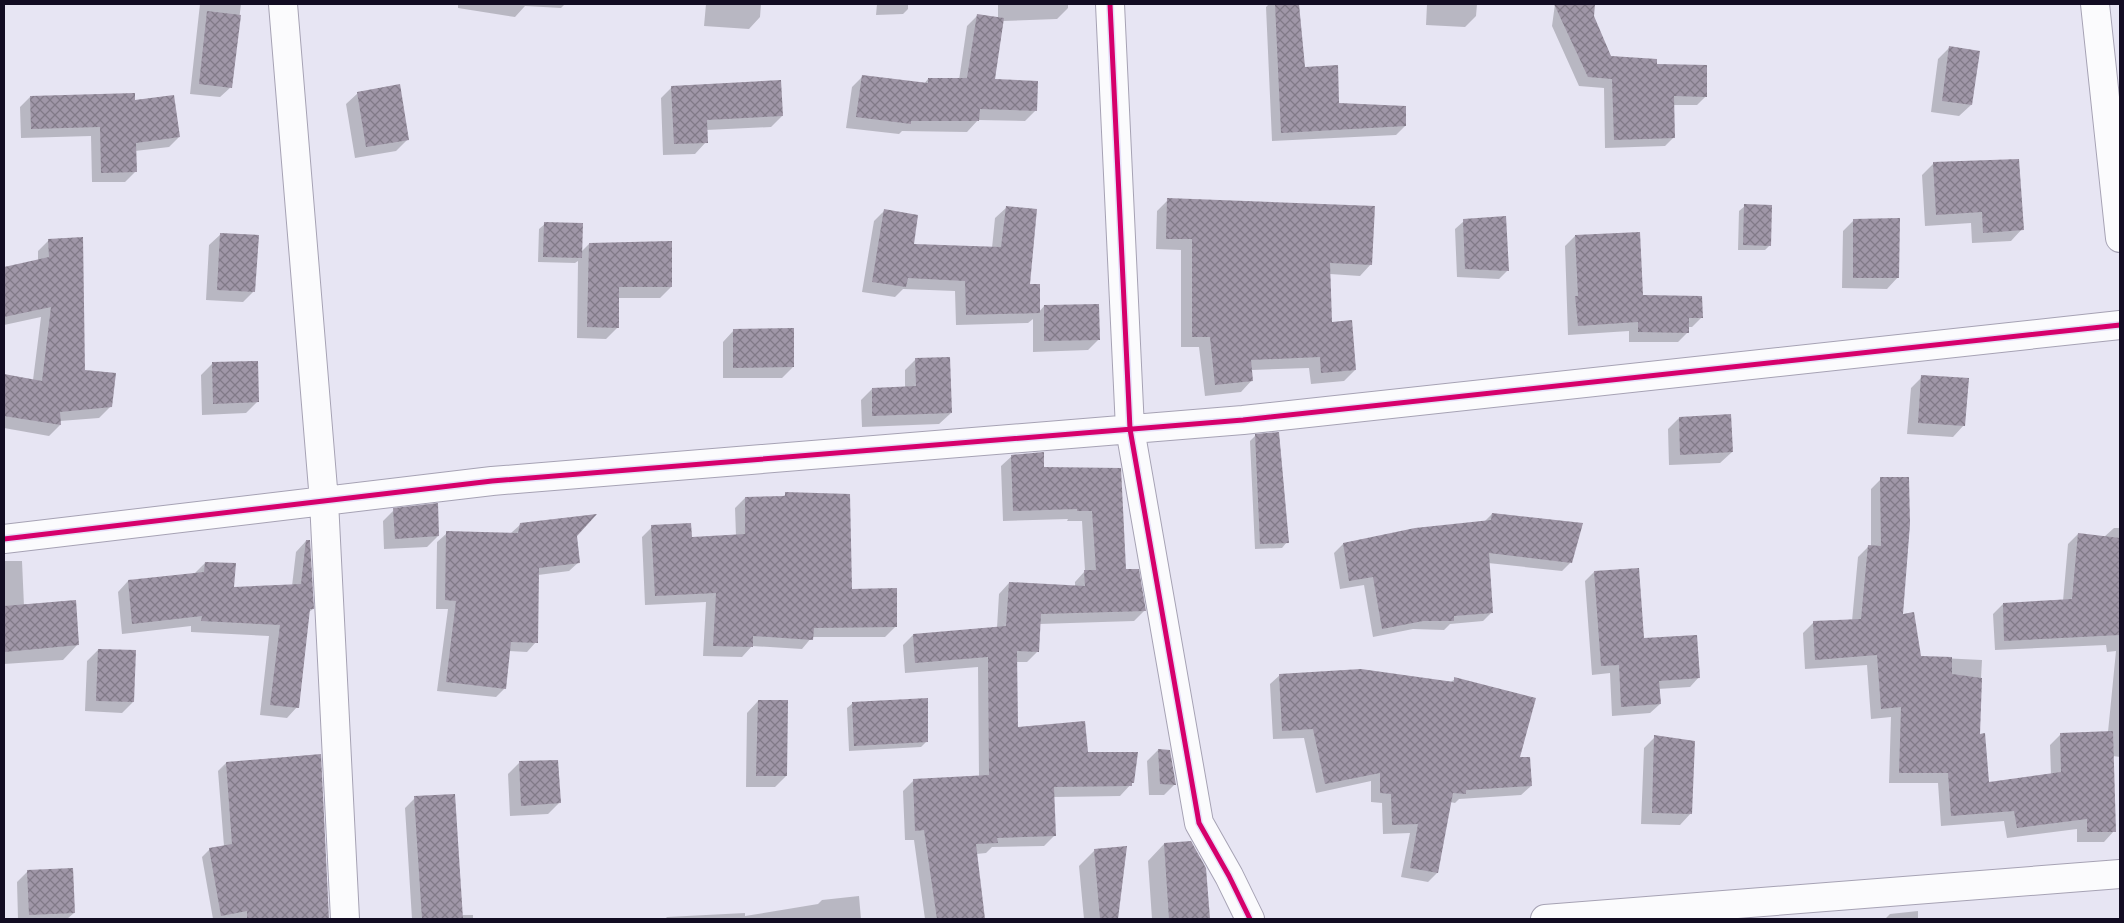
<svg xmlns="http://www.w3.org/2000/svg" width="2124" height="923" font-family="'DM Sans',sans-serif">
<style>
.shadow{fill:#0003}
.building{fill:url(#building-cross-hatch)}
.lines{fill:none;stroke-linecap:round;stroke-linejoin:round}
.street-casing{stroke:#a6a2b4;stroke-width:30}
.street{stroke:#fbfbfd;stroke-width:28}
.cycleway-casing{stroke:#e3dff9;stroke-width:8}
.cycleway{stroke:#d6006c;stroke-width:5}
</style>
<defs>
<pattern id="building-cross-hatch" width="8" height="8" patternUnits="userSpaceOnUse" patternTransform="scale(1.25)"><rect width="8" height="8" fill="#a097a8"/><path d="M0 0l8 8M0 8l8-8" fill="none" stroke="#817a88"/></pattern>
</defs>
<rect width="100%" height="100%" fill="#e7e5f3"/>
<path class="shadow" d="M200,4H241L231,87L220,97L190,94Z
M458,4H565L561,8L525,6L515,17L458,8Z
M706,4H761L760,17L749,29L704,26Z
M877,4H908V9L903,14L876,15Z
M998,4H1068V8L1057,19L1003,21L994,80L1036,110L1025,121L978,120L967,132L902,131L899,134L846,128L852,87L863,76L924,84L928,79L959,80L967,26L977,16L998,19Z
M1269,4H1298L1304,68L1338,104L1405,126L1396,135L1272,141L1266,7Z
M1427,4H1477L1476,16L1465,27L1426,25Z
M1555,4H1594L1592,16L1611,57L1655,65L1706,96L1697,105H1673L1674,137L1665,146L1605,148L1604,88L1579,86L1552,26Z
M1950,47L1971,105L1959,116L1931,112L1938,59Z
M672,87L782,116L771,127L706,130V142L695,154L663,155L661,98Z
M358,93L408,139L396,151L355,158L346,104Z
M30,97L134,102L179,137L169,147L135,151V172L125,182H92L91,136L21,138L20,107Z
M1933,164L2022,229L2011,241L1972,243L1971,223L1925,226L1922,175Z
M1168,200L1371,264L1360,276L1330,274L1331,323L1355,370L1344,381L1311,384L1309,368L1251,370L1252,380L1241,392L1205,396L1199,347H1181V250L1156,249L1157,211Z
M1745,206L1770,245L1765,250H1738L1739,211Z
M1006,208L1029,285L1039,312L1044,306L1099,339L1088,350L1033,352V319L1028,323L956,325L955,291L903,289L895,297L862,292L874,221L884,211L912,245L992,248L995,218Z
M1854,220L1898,277L1887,289L1842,288L1843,231Z
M1464,221L1508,270L1499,279L1457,277L1455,229Z
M545,224L581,252L589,244L671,287L660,298H618V327L606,339L577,338L578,261L575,263L538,262L539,229Z
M221,234L254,291L243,302L206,300L209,245Z
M1575,236L1642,296L1702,317L1692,327H1688V332L1678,342H1629V331L1568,335L1565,246Z
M49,240L84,371L111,406L99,418L60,421V425L49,436L4,428V375L33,380L41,317L4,325V268L38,261V251Z
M734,330L793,367L782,378H723V342Z
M916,359L951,413L939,424L862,427L861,400L872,389L905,388V370Z
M212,364L257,402L246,413L202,415L201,375Z
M1922,377L1964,425L1953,437L1907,434L1911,388Z
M1679,418L1732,452L1720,463L1669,465L1668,429Z
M1255,436L1287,542L1282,548L1255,549L1250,441Z
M1012,456L1043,468L1120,469L1125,570L1145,610L1134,621L1039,624L1037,652L1027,662H1016L1017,728L1086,754L1133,782L1120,796L1053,797L1055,835L1044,846L992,847L986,853L976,854L984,919H925L914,840H905L903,791L914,780L979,777L978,667L905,673L903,645L913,635L997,628L999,594L1009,583L1075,587V582L1085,571L1082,521H1067L1068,519L1003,521L1001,466Z
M1881,479L1902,615L1920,657L1982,660L1978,735L1988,783L2051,775L2050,745L2060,735L2108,732L2116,651L2107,652L2106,645L1995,650L1993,614L2003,604L2063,601L2068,544L2078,534L2104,537L2114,528H2120V757L2113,756L2114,831L2104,842H2077V829L2007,838L2004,821L1941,826L1938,783H1889L1891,717L1871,719L1867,665L1805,669L1803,633L1814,622L1852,621L1858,557L1868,547H1871V489Z
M786,494L850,590L896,626L885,637H812L802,649L752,646L742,657L703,656L706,602L645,605L642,537L652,527L691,538L736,536L735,508L745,498L782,497Z
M394,510L438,536L427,547L384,549L383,521Z
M1492,514L1571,562L1562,571L1488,563L1492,612L1483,621L1450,624L1444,630L1413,629L1373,637L1364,585L1340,589L1334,553L1343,544L1484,522Z
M521,524L576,536L579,562L569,571L538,575L536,642L527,652L509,651L505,688L496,697L437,691L448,609H436L437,542L447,533H511Z
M306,541L313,609L309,612L297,707L287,718L260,715L269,636L191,632V626L122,634L118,592L128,581L194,574L205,563L233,588L292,586L296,552Z
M4,561H22L24,606L78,644L63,660L4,664Z
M1594,572L1643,640L1699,677L1690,687L1658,689L1660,704L1650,713L1612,716L1610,673L1592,675L1585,581Z
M98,650L133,702L122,713L85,711L87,661Z
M1280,675L1451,682L1455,679L1518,759L1531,786L1521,795L1459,799L1455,803L1450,802L1437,873L1428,882L1401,877L1410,833L1383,834L1382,803L1371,802V781L1316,793L1304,738L1273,739L1270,684Z
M758,701L786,776L775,787H746L747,713Z
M853,703L926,742L921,747L849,751L847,708Z
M1655,737L1691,813L1680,825L1641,824L1644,748Z
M1158,750L1175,784L1164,795H1149L1147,761Z
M320,755L328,919H213L202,857L210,849L224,846L218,771L226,763Z
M519,763L559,803L548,814L510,816L508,774Z
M415,798L462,915H473V919H412L405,808Z
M1164,844L1209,919H1152L1148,861Z
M1125,848L1116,919H1084L1079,866L1095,850Z
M28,871L74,913L67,919H18L17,882Z
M859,896L861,919H665L667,917L745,913V916L818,904L822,900Z
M1918,911V919H1885L1890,914Z"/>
<path class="building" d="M1275,4H1299L1305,67L1338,65L1339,103L1406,106V126L1281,133Z
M1554,4H1595L1594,16L1611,56L1657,59V64L1707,65V97L1674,96L1675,138L1614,140L1612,79L1588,77Z
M207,11L241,15L232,88L199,84Z
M977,14L1004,18L995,79L1038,81L1037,111L980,109L979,121H911V124L856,117L862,75L928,83V78H967Z
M1949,46L1980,51L1972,105L1942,101Z
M781,80L783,116L707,120L708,143L674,144L671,86Z
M400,84L409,140L366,147L357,92Z
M135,93V100L174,95L180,137L136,143L137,172L101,173L100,127L31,129L30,96Z
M2019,159L2024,230L1983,233L1982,212L1936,215L1933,162Z
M1167,198L1375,206L1372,265L1330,263L1332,322L1352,320L1356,370L1321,373L1320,357L1251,360L1253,381L1215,385L1210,337H1192V239H1166Z
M1744,204L1772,205L1771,246L1743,245Z
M1006,206L1037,209L1030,284H1040V313L966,315L965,281L908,278L906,287L872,282L884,209L918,215L914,244L1001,247Z
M1506,216L1509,271L1465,269L1463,219Z
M1900,218L1899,278H1853V219Z
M544,222L583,223L582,258L543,257Z
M1640,232L1643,295L1702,296L1703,318H1689V333L1638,332V322L1578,326L1575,296H1578L1575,235Z
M220,233L259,235L255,292L217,290Z
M83,237L85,370L116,373L112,407L60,412L61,425L4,416V374L42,381L51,307L4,317V267L49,257L48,239Z
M672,241V287H619V328L587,327L589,243Z
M1099,304L1100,340L1044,341V305Z
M794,328V367L733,368V329Z
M950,357L952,413L872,416V388L916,386L915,358Z
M258,361L259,402L213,404L212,362Z
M1921,375L1969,378L1965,426L1918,423Z
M1731,414L1733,452L1680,455L1679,417Z
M1279,432L1289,543L1260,544L1255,434Z
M1044,452V467L1121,468L1126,569H1139L1146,611L1041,614L1039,652L1017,651L1018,727L1085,721L1088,752H1138L1134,783H1132V786L1054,787L1056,836L997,838L998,843L976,844L985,919H937L924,830L915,831L913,779L989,775L988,657L915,663L913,634L1006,626L1009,582L1085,586L1084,570H1096L1092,511H1077V509L1013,511L1011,455Z
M1880,477H1909L1910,524L1903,614L1914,612L1921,656L1952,657V674L1982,678L1980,734L1985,733L1989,782L2061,772L2060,733L2113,731L2116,832H2087V819L2017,828L2014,811L1951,816L1948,773H1899L1901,707L1881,709L1877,655L1815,660L1813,621L1861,619L1868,545L1881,546Z
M785,492L850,494L852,589L897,588V627L814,628L813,640L753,636V647L713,646L716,593L655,596L651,525L691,523L692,537L745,534V497L785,496Z
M438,503L439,536L395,539L393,508Z
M1492,513L1583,523L1572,563L1489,553L1493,613L1454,616V621H1423L1382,629L1373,577L1349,581L1343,543L1415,528L1491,520Z
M597,514L577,536L580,563L539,568L538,643L511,642L506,689L446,682L456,601L445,600L446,531L518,533L520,523Z
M2078,533L2120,538V635L2004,641L2003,603L2072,599Z
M306,540H310L314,609H310L299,708L270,705L280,625L201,621L202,616L132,624L128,580L204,572L205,562L236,563L234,587L301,584Z
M1639,568L1644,638L1697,635L1700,678L1659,681L1661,704L1621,707L1619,665L1601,666L1594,571Z
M76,600L79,645L4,652V606Z
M98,649L136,650L134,702L96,701Z
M1361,669L1454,682V677L1536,698L1520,757H1530L1532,786L1466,790V794L1453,793L1438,873L1410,868L1418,824L1392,825L1391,794L1380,793V773L1325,784L1313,729L1282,731L1279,674Z
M928,698V742L854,746L852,702Z
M758,700H788L787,776H756Z
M1654,735L1695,741L1692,814L1652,813Z
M1158,749L1170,750L1176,785L1160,784Z
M321,754L329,919H247V911L221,916L209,848L232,844L226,762Z
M558,760L561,803L521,806L519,761Z
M455,794L463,919H422L414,796Z
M1191,841L1206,868L1210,919H1169L1164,843Z
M1127,846L1118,919H1100L1094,849Z
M73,868L75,913L29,915L27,870Z"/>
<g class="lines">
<defs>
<path id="street" d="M283,4L324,501L345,919
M1110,4L1130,429L1199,823L1229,876L1250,919
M2095,4L2120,238
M4,539L492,481L1243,420L2120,325
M1545,919L2120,874"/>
</defs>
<use href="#street" class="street-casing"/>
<use href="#street" class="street"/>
<defs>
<path id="cycleway" d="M1110,4L1130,429L1199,823L1229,876L1250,919
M4,539L492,481L1243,420L2120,325"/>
</defs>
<use href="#cycleway" class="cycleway-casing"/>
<use href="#cycleway" class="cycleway"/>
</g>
<rect width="2124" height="923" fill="none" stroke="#120c22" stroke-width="10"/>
</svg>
